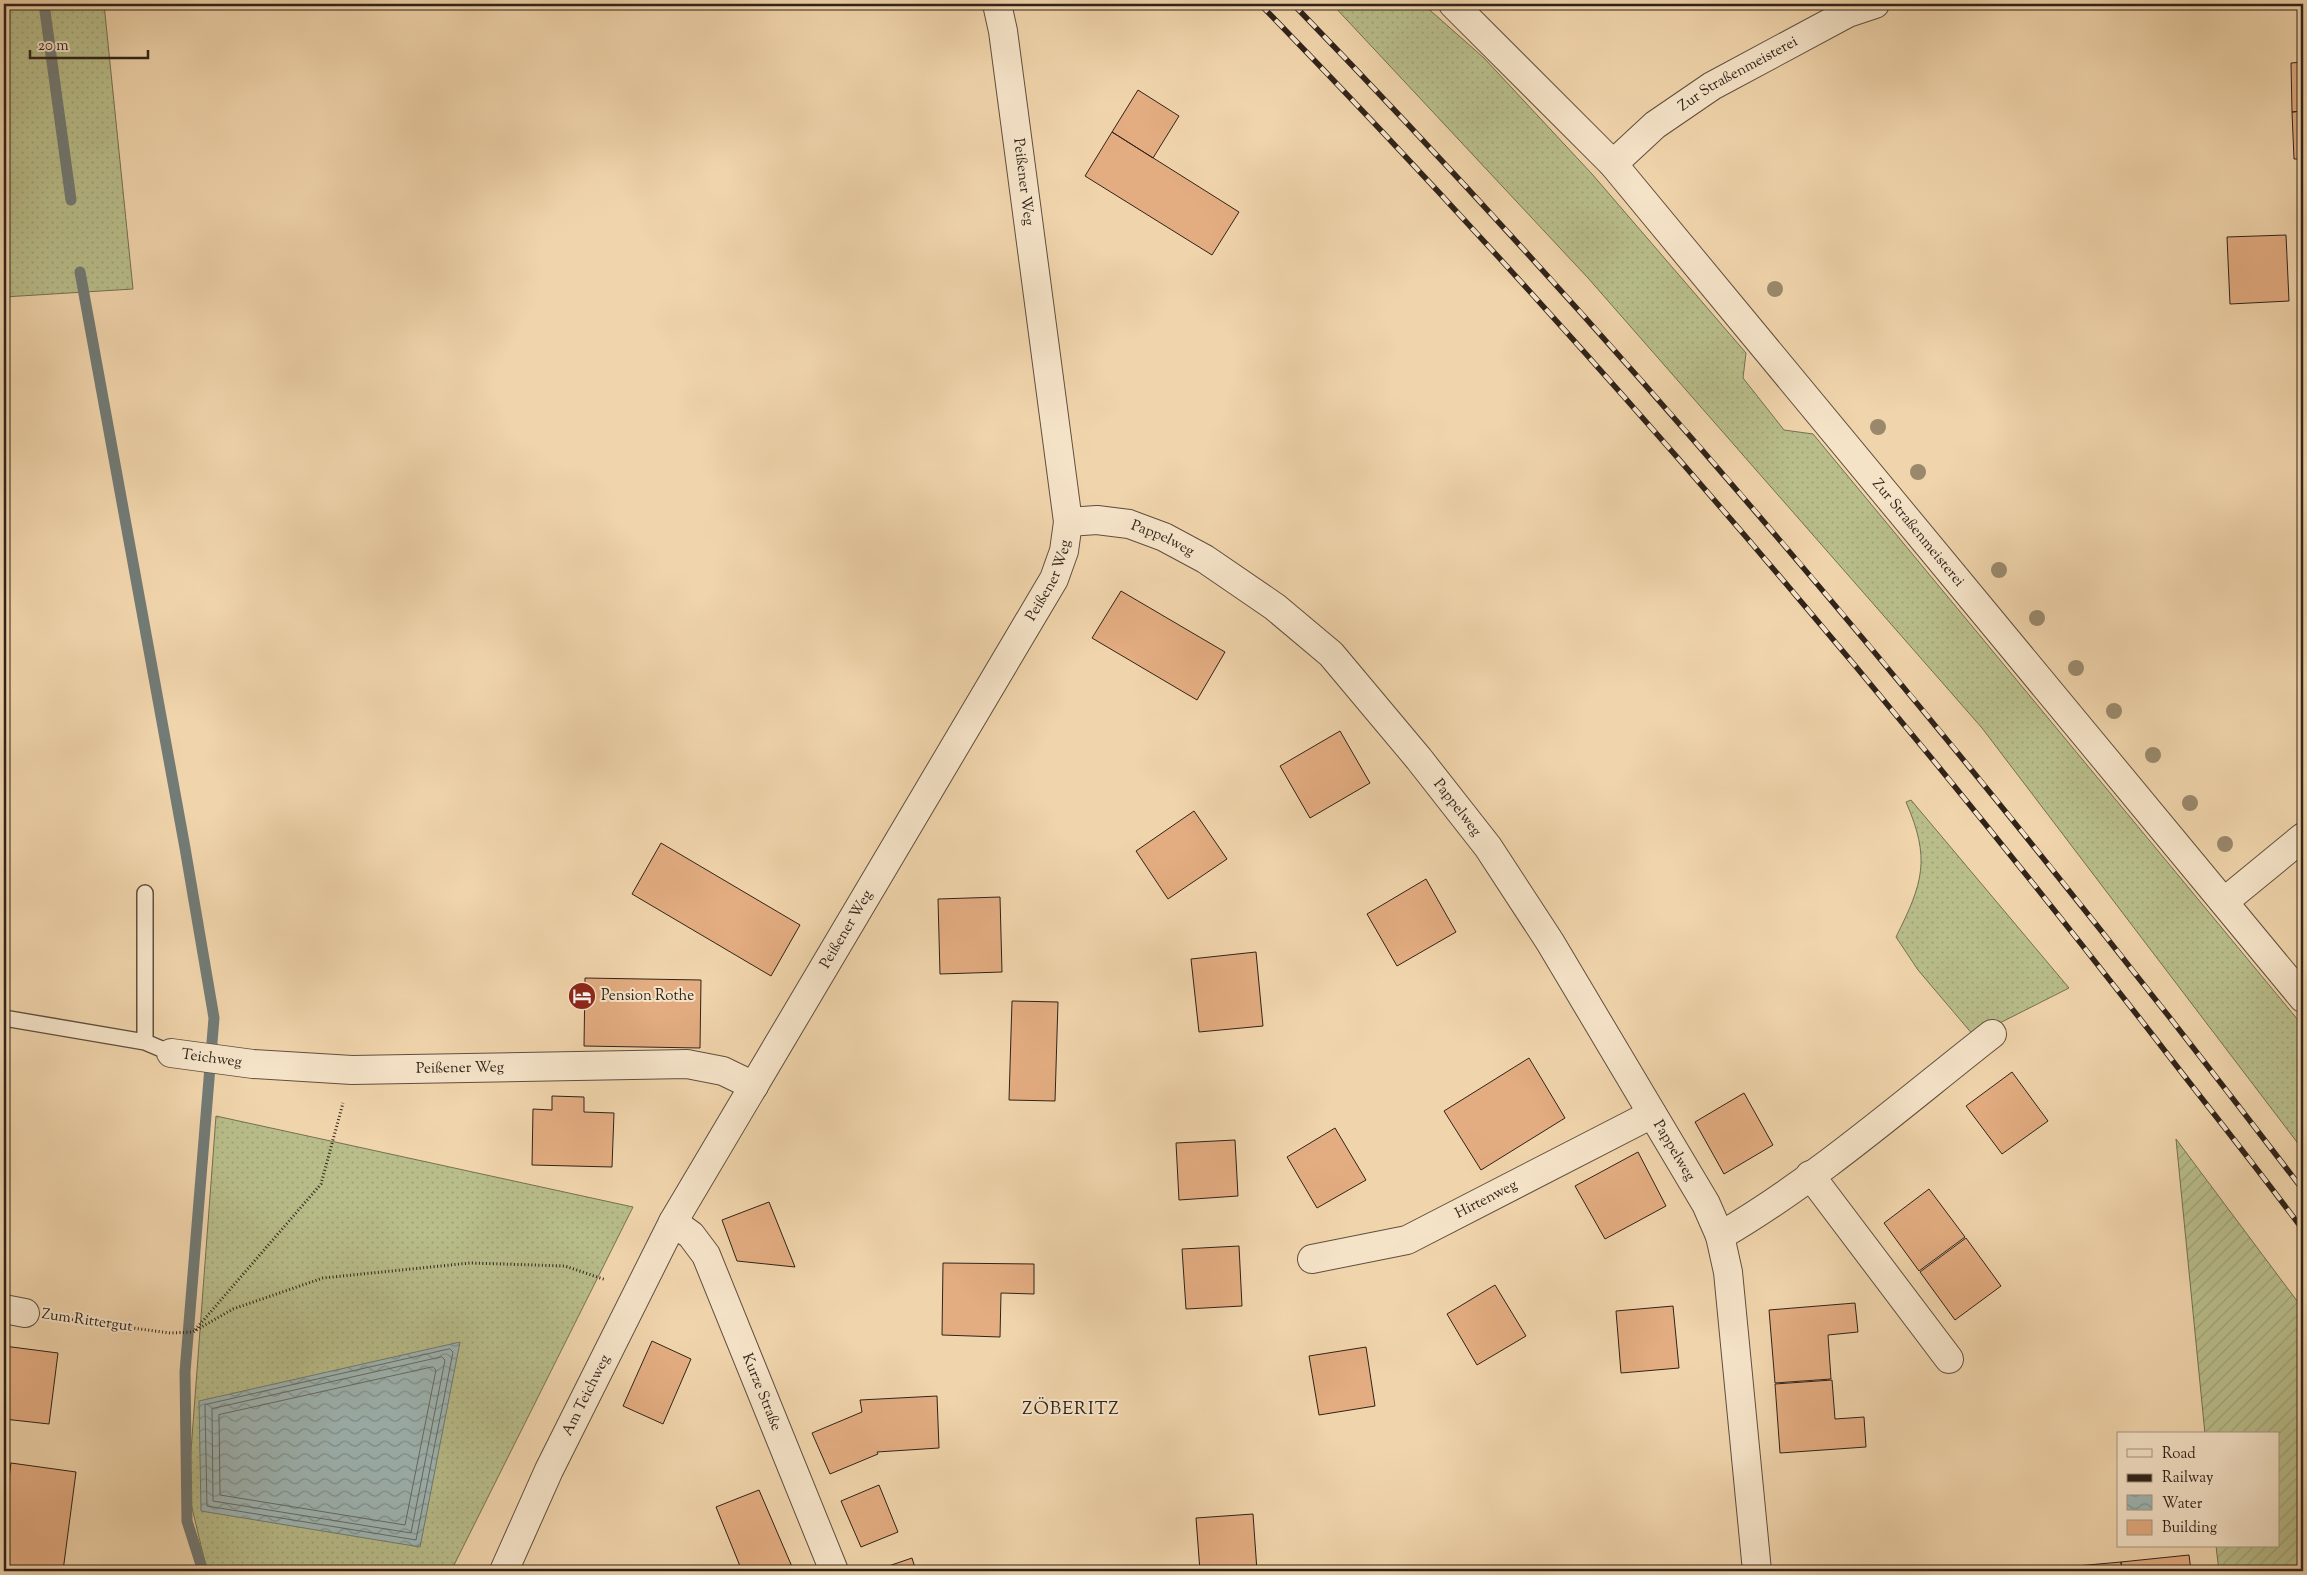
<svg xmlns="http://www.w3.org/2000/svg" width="2307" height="1575" font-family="'Sorts Mill Goudy',serif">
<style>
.grass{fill:url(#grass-dots);stroke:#747052}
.garden{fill:url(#garden-furrows);stroke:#747052}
.water{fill:url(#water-waves);stroke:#727b76}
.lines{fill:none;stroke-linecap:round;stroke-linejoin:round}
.shore{stroke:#676c67;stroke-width:1}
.stream{stroke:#727b76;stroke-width:11}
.building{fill:#e3ac81;stroke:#30231a}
.lane-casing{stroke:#604f3e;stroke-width:18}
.street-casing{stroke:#604f3e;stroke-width:30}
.path{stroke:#30231a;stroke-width:3;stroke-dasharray:1 2.5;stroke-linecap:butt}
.lane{stroke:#f5e3c8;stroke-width:15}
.street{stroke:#f5e3c8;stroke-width:28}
.rail-casing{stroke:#30231a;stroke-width:5.5}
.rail{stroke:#f5e3c8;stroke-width:4;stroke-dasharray:11;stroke-linecap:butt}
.tree{fill:#99886b}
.labels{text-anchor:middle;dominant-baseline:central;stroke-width:4;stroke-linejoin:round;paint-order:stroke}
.street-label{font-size:15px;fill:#30231a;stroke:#f5e3c8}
.poi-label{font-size:15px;fill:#30231a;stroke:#f5e3c8;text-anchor:start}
.quarter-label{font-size:18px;letter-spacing:1px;fill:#30231a;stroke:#f5e3c8}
</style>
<defs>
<pattern id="grass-dots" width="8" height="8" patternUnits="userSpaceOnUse" patternTransform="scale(1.25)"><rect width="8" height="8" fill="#b8bd8a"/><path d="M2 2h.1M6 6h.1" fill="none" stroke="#9ea276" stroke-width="1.8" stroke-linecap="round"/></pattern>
<pattern id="garden-furrows" width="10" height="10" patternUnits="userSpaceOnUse" patternTransform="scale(1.25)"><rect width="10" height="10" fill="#b8bd8a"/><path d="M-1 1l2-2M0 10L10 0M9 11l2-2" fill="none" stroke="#9ea276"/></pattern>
<pattern id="water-waves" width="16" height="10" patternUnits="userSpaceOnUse" patternTransform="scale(1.25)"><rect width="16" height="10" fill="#9eb6b4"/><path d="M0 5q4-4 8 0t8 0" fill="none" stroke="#819492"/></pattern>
</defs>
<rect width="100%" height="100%" fill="#f0d4ab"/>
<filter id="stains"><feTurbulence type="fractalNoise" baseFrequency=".004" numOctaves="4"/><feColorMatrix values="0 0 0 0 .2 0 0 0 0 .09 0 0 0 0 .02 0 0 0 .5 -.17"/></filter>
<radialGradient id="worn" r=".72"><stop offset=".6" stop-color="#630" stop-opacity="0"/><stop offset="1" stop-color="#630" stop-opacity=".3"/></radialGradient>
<path class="grass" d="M4,4H104L133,289L4,297Z
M1332,4H1423L1484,58L1592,174L1746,353L1743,378L1784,430L1813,434L2303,1026V1150L1982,728L1588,278Z
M1911,800L2069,988L1974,1036L1918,970L1896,937C1923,883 1931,859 1906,802Z
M216,1116L633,1207L451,1571H207L188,1491Z"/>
<path class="garden" d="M2176,1139L2303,1309V1571H2219L2216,1546H2278V1434H2205Z"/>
<path class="water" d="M460,1342L420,1547L201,1511L199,1401Z"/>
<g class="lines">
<path class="shore" d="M450,1349L453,1352L416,1540L207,1506L205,1405Z
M442,1357L445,1360L411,1533L213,1501L212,1409Z
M433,1367L436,1370L405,1525L220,1495L219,1415Z"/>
<path class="stream" d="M44,4L71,200
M80,272L185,848L214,1018L185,1372L187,1521L203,1571"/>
</g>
<path class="building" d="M2303,62V111L2292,112L2291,63Z
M1138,90L1179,116L1153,158L1112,132Z
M2303,111V159H2294L2292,112Z
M1112,132L1239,212L1212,255L1085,176Z
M2286,235L2289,301L2230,304L2227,237Z
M1121,591L1225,652L1197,700L1092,638Z
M1340,731L1370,783L1310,818L1280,766Z
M1194,811L1227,859L1168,899L1136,851Z
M661,843L800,925L771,976L632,894Z
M1426,879L1456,932L1397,966L1367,914Z
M1000,897L1002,972L940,974L938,899Z
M1256,952L1263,1026L1199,1032L1191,959Z
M585,978L701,980L700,1048L584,1046Z
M1012,1001L1058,1002L1055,1101L1009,1100Z
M1529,1058L1565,1118L1481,1170L1444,1111Z
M2012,1072L2048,1121L2002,1154L1966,1106Z
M1744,1093L1773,1145L1724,1174L1695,1122Z
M552,1096L584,1097V1112L614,1113L612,1167L532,1165L533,1109L552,1110Z
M1335,1128L1366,1180L1317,1208L1287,1157Z
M1235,1140L1238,1196L1179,1200L1176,1143Z
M1638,1152L1666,1206L1605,1239L1575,1186Z
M1929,1189L1965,1237L1919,1271L1884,1223Z
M769,1202L795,1267L737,1261L722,1220Z
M1966,1238L2001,1286L1955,1320L1920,1272Z
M1239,1246L1242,1306L1186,1309L1182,1249Z
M943,1263L1034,1264V1294L1001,1293L1000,1337L942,1335Z
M1495,1285L1526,1336L1477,1365L1447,1314Z
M1855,1303L1858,1332L1828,1335L1831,1379L1775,1383L1769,1310Z
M1673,1306L1679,1368L1621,1373L1616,1311Z
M652,1341L691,1359L663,1424L623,1406Z
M4,1346L58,1353L49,1424L4,1419Z
M1366,1347L1375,1406L1319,1415L1309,1356Z
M1832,1380L1835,1419L1864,1417L1866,1447L1780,1453L1775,1384Z
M937,1396L939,1448L877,1452L878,1454L830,1474L812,1433L862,1412L860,1400Z
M11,1463L76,1472L63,1571H4V1516Z
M879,1485L898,1532L861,1547L841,1501Z
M759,1490L793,1569L742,1571L716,1507Z
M1253,1514L1257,1571H1200L1196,1518Z
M2189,1555L2191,1571H2122L2121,1562Z
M912,1558L916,1571H874Z
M2121,1562L2122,1571H2055L2054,1568Z
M1500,1566V1571H1443V1570Z
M1955,1566V1571H1895Z"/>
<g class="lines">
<defs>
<path id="lane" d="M4,1018L145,1042L171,1053
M145,1042V893"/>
<g id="street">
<path id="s1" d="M1453,4L1613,164L2303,998"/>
<path id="s2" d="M1613,164L1655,125L1712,86L1848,13L1875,4"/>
<path id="s3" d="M1068,522L1097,520L1129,524L1164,537L1205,559L1275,607L1331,654L1419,759L1488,847L1550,942L1706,1204L1720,1236L1728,1272L1757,1571"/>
<path d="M2225,901L2303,837"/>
<path id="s4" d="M171,1053L253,1064L352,1070L687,1064L723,1071L754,1086"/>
<path d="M1810,1175L1949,1359"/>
<path id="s5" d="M673,1222L691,1235L706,1255L834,1571"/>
<path d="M1720,1236C1815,1181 1905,1102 1992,1034"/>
<path id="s6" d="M1312,1259L1407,1240L1652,1114"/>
<path d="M4,1309L25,1313"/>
<path id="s7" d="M504,1571L549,1470L673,1222L1054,579L1064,551L1068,522L1003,31L997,4"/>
</g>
</defs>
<use href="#lane" class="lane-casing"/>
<use href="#street" class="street-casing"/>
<path class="path" d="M58,1318L170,1333L193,1332L233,1309L323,1278L470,1263L565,1266L606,1280
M195,1330L321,1184L343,1103"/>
<use href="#lane" class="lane"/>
<use href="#street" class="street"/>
<defs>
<path id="rail" d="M1260,4C1578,331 1875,678 2155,1038C2204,1102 2255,1165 2303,1230
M1293,4C1655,377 1988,777 2303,1190"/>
</defs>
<use href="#rail" class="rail-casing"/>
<use href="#rail" class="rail"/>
</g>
<g class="tree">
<circle cx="1775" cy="289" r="8"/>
<circle cx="1878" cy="427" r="8"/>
<circle cx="1918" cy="472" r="8"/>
<circle cx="1999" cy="570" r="8"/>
<circle cx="2037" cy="618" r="8"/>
<circle cx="2076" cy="668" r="8"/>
<circle cx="2114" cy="711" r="8"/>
<circle cx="2153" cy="755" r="8"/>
<circle cx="2190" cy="803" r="8"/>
<circle cx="2225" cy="844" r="8"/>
</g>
<defs>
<symbol id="hotel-disc" viewBox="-11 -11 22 22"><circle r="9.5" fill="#8f2418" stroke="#f5e3c8"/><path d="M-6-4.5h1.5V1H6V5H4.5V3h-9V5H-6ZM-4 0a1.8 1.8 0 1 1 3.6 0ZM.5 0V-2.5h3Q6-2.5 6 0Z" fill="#fff"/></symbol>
</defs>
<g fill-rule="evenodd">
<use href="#hotel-disc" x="566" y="980" width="32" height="32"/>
</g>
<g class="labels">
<g class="street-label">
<text stroke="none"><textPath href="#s2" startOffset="155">Zur Straßenmeisterei</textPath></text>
<text transform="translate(1023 182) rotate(83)">Peißener Weg</text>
<text stroke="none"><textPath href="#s1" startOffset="705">Zur Straßenmeisterei</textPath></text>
<text stroke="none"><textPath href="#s3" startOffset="98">Pappelweg</textPath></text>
<text stroke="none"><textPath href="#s7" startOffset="1132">Peißener Weg</textPath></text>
<text stroke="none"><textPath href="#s3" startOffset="502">Pappelweg</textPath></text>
<text stroke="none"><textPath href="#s7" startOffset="728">Peißener Weg</textPath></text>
<text stroke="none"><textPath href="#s4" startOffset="41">Teichweg</textPath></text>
<text stroke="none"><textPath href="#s4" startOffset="290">Peißener Weg</textPath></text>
<text stroke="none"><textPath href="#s3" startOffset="908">Pappelweg</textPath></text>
<text stroke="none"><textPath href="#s6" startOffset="186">Hirtenweg</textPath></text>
<text transform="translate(87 1321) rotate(8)">Zum Rittergut</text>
<text stroke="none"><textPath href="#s5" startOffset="195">Kurze Straße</textPath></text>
<text stroke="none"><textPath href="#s7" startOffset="194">Am Teichweg</textPath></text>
</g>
<g class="poi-label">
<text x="601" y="996">Pension Rothe</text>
</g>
<g class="quarter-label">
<text x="1071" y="1410">ZÖBERITZ</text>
</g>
</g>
<rect width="2307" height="1575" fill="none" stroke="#f0d4ab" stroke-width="20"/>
<rect x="5" y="5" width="2297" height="1565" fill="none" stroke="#30231a" stroke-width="2.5"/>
<rect x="10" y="10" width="2287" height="1555" fill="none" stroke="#30231a"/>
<rect x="2117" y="1432" width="162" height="115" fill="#f5e3c8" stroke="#a69682"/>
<rect x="2127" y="1449" width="25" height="8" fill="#f5e3c8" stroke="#a69682"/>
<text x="2162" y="1458" font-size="15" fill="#30231a">Road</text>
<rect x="2127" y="1474" width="25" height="8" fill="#30231a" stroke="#a69682"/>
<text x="2162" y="1482" font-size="15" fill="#30231a">Railway</text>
<rect x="2127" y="1495" width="25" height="15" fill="url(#water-waves)" stroke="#a69682"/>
<text x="2162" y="1508" font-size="15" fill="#30231a">Water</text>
<rect x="2127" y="1520" width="25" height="15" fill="#e3ac81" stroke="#a69682"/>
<text x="2162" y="1532" font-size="15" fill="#30231a">Building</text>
<path d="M30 50v8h118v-8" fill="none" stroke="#30231a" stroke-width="2.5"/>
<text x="38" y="50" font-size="15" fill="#30231a" stroke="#f5e3c8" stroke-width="4" paint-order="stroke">20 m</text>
<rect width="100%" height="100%" filter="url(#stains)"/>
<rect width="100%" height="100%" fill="url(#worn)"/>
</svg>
